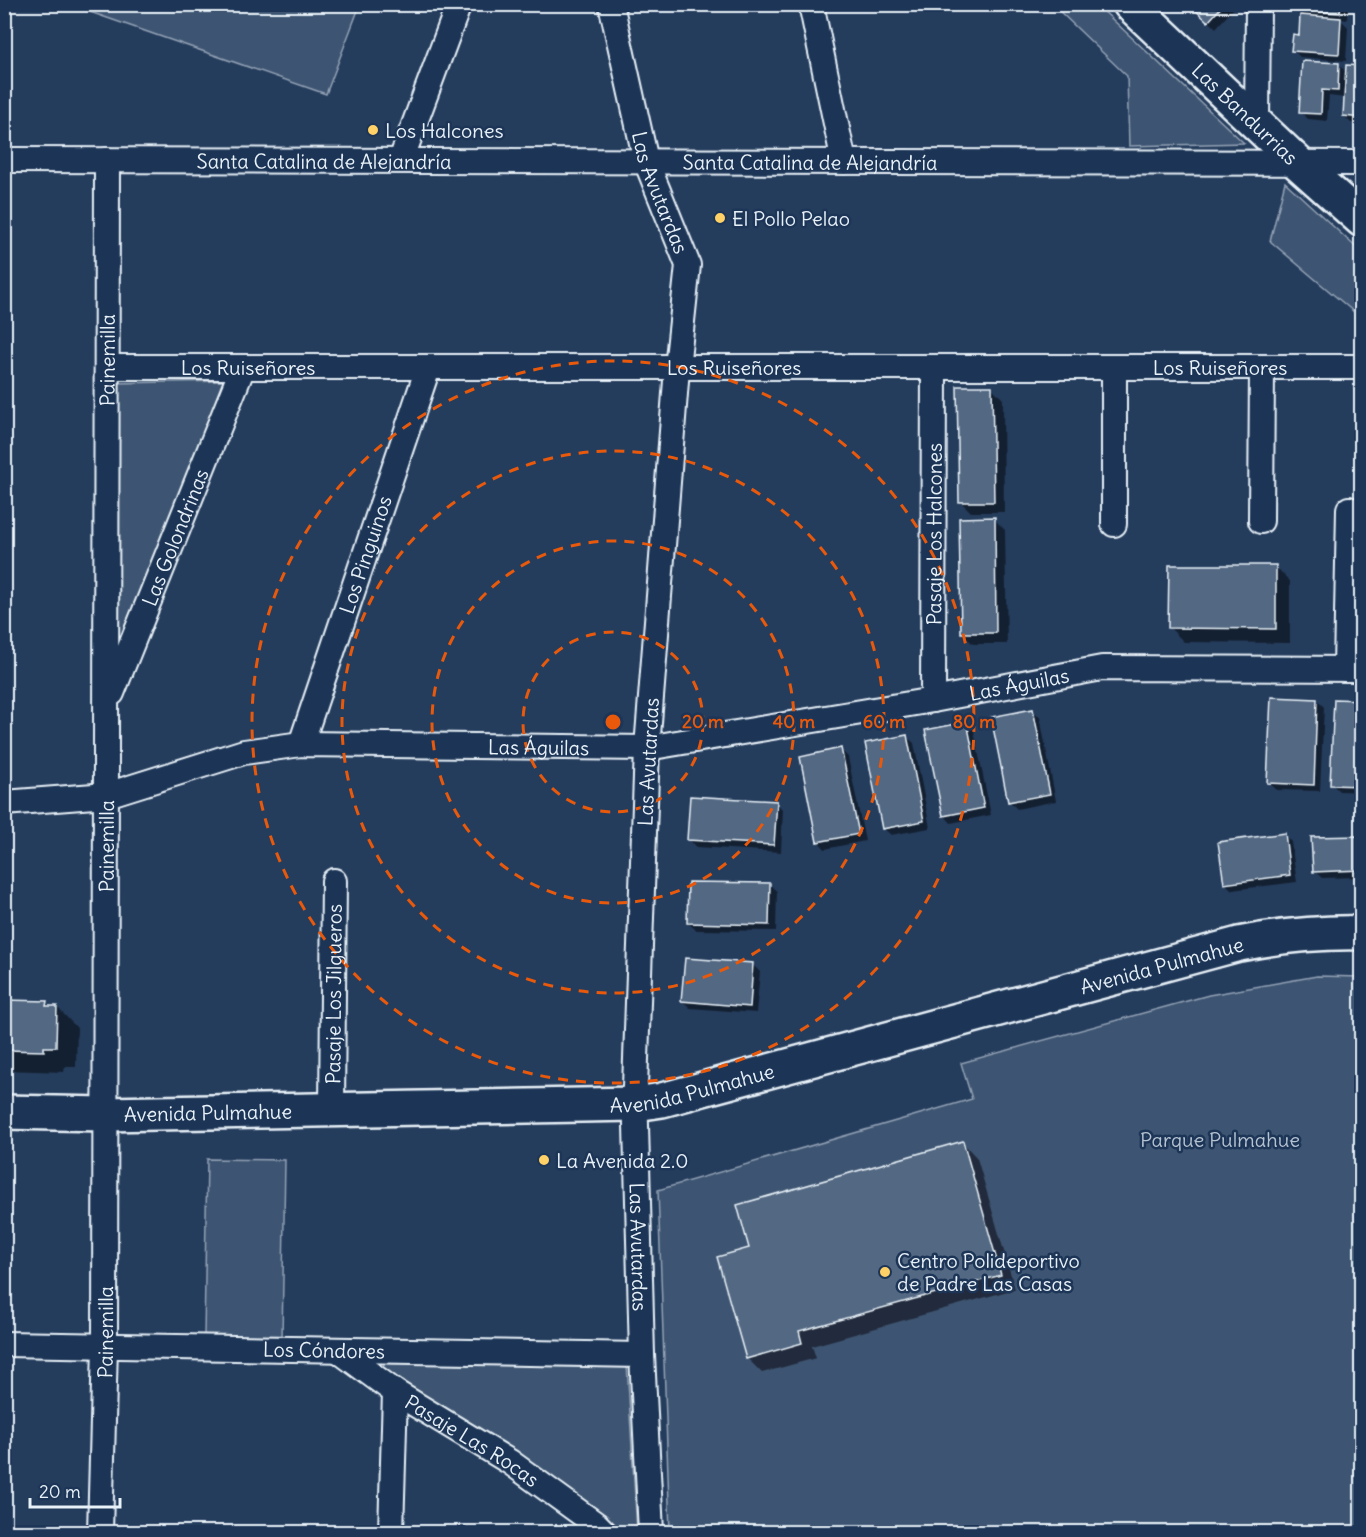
<svg xmlns="http://www.w3.org/2000/svg" width="1366" height="1537" font-family="Delius,sans-serif">
<style>
.green{fill:#3e5472;stroke:#93a2b5;stroke-width:1.5}
.shadow{fill:#0007}
.building{fill:#536782;stroke:#e8f1f8;stroke-width:1.5}
.lines{fill:none;stroke-linecap:round;stroke-linejoin:round}
.street-casing{stroke:#e8f1f8;stroke-width:28}
.secondary-casing{stroke:#e8f1f8;stroke-width:38}
.street{stroke:#1d3557;stroke-width:24}
.secondary{stroke:#1d3557;stroke-width:33}
.ring{fill:none;stroke:#e8590c;stroke-width:3;stroke-dasharray:10 8}
.poi-dot{fill:#ffd166;stroke:#1d3557;stroke-width:2}
.labels{text-anchor:middle;dominant-baseline:central;stroke-width:5;stroke-linejoin:round;paint-order:stroke}
.street-label{font-size:20px;fill:#e8f1f8;stroke:#1d3557}
.poi-label{font-size:20px;fill:#e8f1f8;stroke:#1d3557;text-anchor:start}
.park-label{font-size:20px;fill:#b5c2d0;stroke:#1d3557}
.centre{fill:#e8590c;stroke:#1d3557;stroke-width:3}
.ring-label{font-size:18px;text-anchor:middle;font-weight:bold;fill:#e8590c;stroke:#1d3557;stroke-width:5;stroke-linejoin:round;paint-order:stroke}
</style>
<rect width="100%" height="100%" fill="#253d5d"/>
<filter id="ink" filterUnits="userSpaceOnUse"><feTurbulence type="fractalNoise" baseFrequency=".0167" numOctaves="2"/><feDisplacementMap in="SourceGraphic" scale="12" xChannelSelector="R" yChannelSelector="G"/><feConvolveMatrix kernelMatrix="1 2 1 2 8 2 1 2 1" color-interpolation-filters="sRGB"/></filter>
<g filter="url(#ink)">
<path class="green" d="M70,5H360L326,94Z
M1053,5H1097L1244,143L1129,146L1127,76Z
M1285,182L1361,252V318L1270,241Z
M227,381L115,664V383Z
M1317,976L1361,977V1532H670L658,1190L972,1099L961,1063L1209,995Z
M207,1159L285,1160L282,1338L204,1337Z
M370,1361L627,1364L637,1532H617L603,1519Z"/>
<path class="shadow" d="M1191,4H1234L1236,6L1216,28Z
M1295,4H1348L1347,20L1340,19L1348,27L1346,61L1300,57L1293,50L1300,37L1302,17L1294,10Z
M1339,65L1347,73L1362,67V124L1351,123L1344,116L1345,98L1329,96L1327,121L1308,119L1301,112Z
M992,388L1003,399L1004,512H971L960,501Z
M994,519L1005,530L1007,644H973L962,633Z
M1275,567L1290,581V643L1184,642L1170,628Z
M1317,700L1324,707L1320,791L1276,790L1269,782Z
M1362,702V792L1339,791L1332,784Z
M1032,710L1040,717L1056,801L1017,809L1010,802Z
M967,723L974,731L991,815L951,823L944,815Z
M906,736L914,743L930,828L891,835L883,828Z
M841,750L848,757L865,841L825,849L818,841Z
M776,803L783,810L781,852L696,847L689,840Z
M1284,834L1291,842L1297,882L1232,890L1225,883Z
M1362,837V877L1322,878L1314,871Z
M769,884L777,891L776,931L696,930L688,923Z
M752,964L760,972L756,1013L690,1008L683,1001Z
M4,1001L46,1003L51,1007H57L77,1028L76,1067H65L64,1072L4,1070Z
M963,1143L977,1158L1015,1289L812,1346L816,1358L762,1373L747,1358L750,1249Z"/>
<path class="building" d="M1189,4H1224L1208,22Z
M1293,4H1341L1340,13L1293,10Z
M1300,15L1341,18L1339,54L1291,51L1293,34L1299,35Z
M1302,61L1339,63L1338,91L1322,90L1321,114L1299,113Z
M1346,65L1362,66V118L1343,116Z
M957,386H992L994,502H959Z
M995,517L996,633H961L959,518Z
M1169,565H1276V629L1168,628Z
M1271,697L1317,699L1314,785L1267,783Z
M1334,699L1362,700V786L1330,785Z
M1033,709L1050,794L1008,802L991,717Z
M967,722L984,808L943,816L925,730Z
M907,735L924,821L882,829L865,743Z
M841,748L859,834L817,842L800,757Z
M690,796L777,801L774,845L687,840Z
M1285,833L1290,875L1224,884L1218,842Z
M1362,836V870L1313,872L1311,837Z
M688,882L770,883L769,925L687,923Z
M685,958L753,963L750,1007L681,1001Z
M4,1000L47,1001L46,1006H57L56,1047H44V1051L4,1050Z
M963,1141L1001,1275L799,1331L802,1343L746,1359L717,1257L749,1248L737,1205Z"/>
<g class="lines">
<defs>
<g id="street">
<path id="s1" d="M611,4L646,161L688,265L677,368L647,748L635,1087L642,1355L651,1532"/>
<path d="M811,4L844,162"/>
<path d="M1257,124L1258,4"/>
<path id="s2" d="M4,160L1362,163"/>
<path d="M401,160L459,4"/>
<path id="s3" d="M107,367H1362"/>
<path d="M1114,367V524"/>
<path d="M1261,521L1262,368"/>
<path d="M1346,669L1349,509"/>
<path id="s4" d="M112,693L243,367"/>
<path id="s5" d="M933,700L934,367"/>
<path id="s6" d="M301,744L428,368"/>
<path id="s7" d="M4,803L107,795L244,752L301,744L647,748L933,700L1102,668L1362,669"/>
<path id="s8" d="M332,1108L334,881"/>
<path id="s9" d="M4,1344L642,1355"/>
<path id="s10" d="M338,1350L395,1392L510,1462L597,1525L604,1532"/>
<path id="s11" d="M100,1532L105,1346L107,160"/>
<path d="M391,1532L395,1392"/>
</g>
<g id="secondary">
<path id="s12" d="M1130,4L1298,163L1362,220"/>
<path id="s13" d="M4,1112L105,1114L636,1104L662,1100L1239,944C1280,936 1320,932 1362,933"/>
</g>
</defs>
<use href="#street" class="street-casing"/>
<use href="#secondary" class="secondary-casing"/>
<use href="#street" class="street"/>
<use href="#secondary" class="secondary"/>
</g>
</g>
<g class="ring">
<circle cx="613" cy="722" r="90"/>
<circle cx="613" cy="722" r="181"/>
<circle cx="613" cy="722" r="271"/>
<circle cx="613" cy="722" r="361"/>
</g>
<g class="poi-dot">
<circle cx="373" cy="130" r="6"/>
<circle cx="720" cy="218" r="6"/>
<circle cx="544" cy="1160" r="6"/>
<circle cx="885" cy="1272" r="6"/>
</g>
<g class="labels">
<g class="street-label">
<text stroke="none"><textPath href="#s12" startOffset="159">Las Bandurrias</textPath></text>
<text stroke="none"><textPath href="#s2" startOffset="320">Santa Catalina de Alejandría</textPath></text>
<text stroke="none"><textPath href="#s2" startOffset="806">Santa Catalina de Alejandría</textPath></text>
<text stroke="none"><textPath href="#s1" startOffset="195">Las Avutardas</textPath></text>
<text stroke="none"><textPath href="#s11" startOffset="1172">Painemilla</textPath></text>
<text stroke="none"><textPath href="#s3" startOffset="141">Los Ruiseñores</textPath></text>
<text stroke="none"><textPath href="#s3" startOffset="1113">Los Ruiseñores</textPath></text>
<text stroke="none"><textPath href="#s3" startOffset="627">Los Ruiseñores</textPath></text>
<text stroke="none"><textPath href="#s5" startOffset="166">Pasaje Los Halcones</textPath></text>
<text stroke="none"><textPath href="#s4" startOffset="168">Las Golondrinas</textPath></text>
<text stroke="none"><textPath href="#s6" startOffset="200">Los Pinguinos</textPath></text>
<text stroke="none"><textPath href="#s7" startOffset="1028">Las Águilas</textPath></text>
<text stroke="none"><textPath href="#s7" startOffset="542">Las Águilas</textPath></text>
<text transform="translate(648 762) rotate(-87)">Las Avutardas</text>
<text stroke="none"><textPath href="#s11" startOffset="686">Painemilla</textPath></text>
<text stroke="none"><textPath href="#s13" startOffset="1176">Avenida Pulmahue</textPath></text>
<text stroke="none"><textPath href="#s8" startOffset="114">Pasaje Los Jilgueros</textPath></text>
<text stroke="none"><textPath href="#s13" startOffset="690">Avenida Pulmahue</textPath></text>
<text stroke="none"><textPath href="#s13" startOffset="204">Avenida Pulmahue</textPath></text>
<text stroke="none"><textPath href="#s1" startOffset="1257">Las Avutardas</textPath></text>
<text stroke="none"><textPath href="#s11" startOffset="200">Painemilla</textPath></text>
<text stroke="none"><textPath href="#s9" startOffset="320">Los Cóndores</textPath></text>
<text stroke="none"><textPath href="#s10" startOffset="162">Pasaje Las Rocas</textPath></text>
</g>
<g class="poi-label">
<text x="385" y="130">Los Halcones</text>
<text x="732" y="218">El Pollo Pelao</text>
<text x="556" y="1160">La Avenida 2.0</text>
<text x="897" y="1260">Centro Polideportivo<tspan x="897" dy="23">de Padre Las Casas</tspan></text>
</g>
<g class="park-label">
<text x="1220" y="1139">Parque Pulmahue</text>
</g>
</g>
<circle cx="613" cy="722" r="9" class="centre"/>
<g class="ring-label">
<text x="703" y="728">20 m</text>
<text x="794" y="728">40 m</text>
<text x="884" y="728">60 m</text>
<text x="974" y="728">80 m</text>
</g>
<rect width="1366" height="1537" fill="none" stroke="#1d3557" stroke-width="24"/>
<rect x="12" y="12" width="1342" height="1513" fill="none" stroke="#e8f1f8" stroke-width="2" filter="url(#ink)"/>
<path d="M30 1498v9h90v-9" fill="none" stroke="#e8f1f8" stroke-width="3"/>
<text x="39" y="1498" font-size="18" fill="#e8f1f8" stroke="#1d3557" stroke-width="4.5" paint-order="stroke">20 m</text>
</svg>
